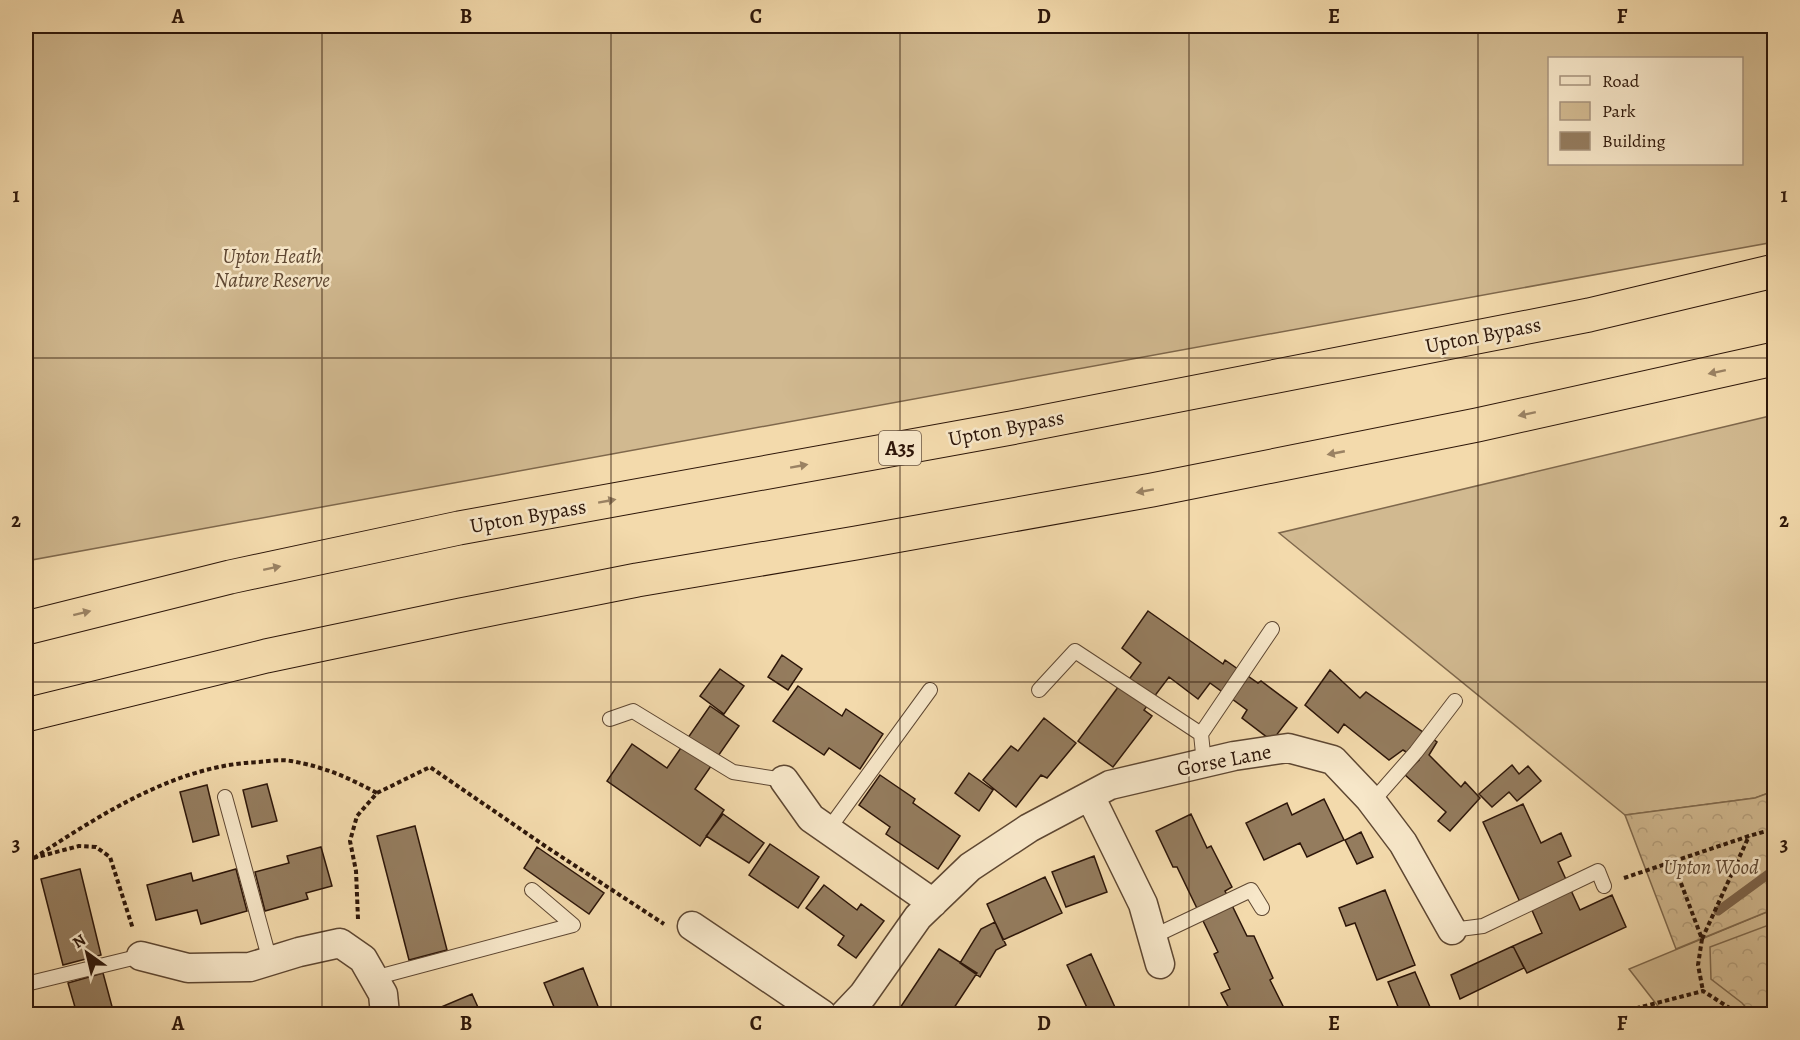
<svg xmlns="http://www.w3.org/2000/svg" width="1800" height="1040" font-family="Alegreya,serif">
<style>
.green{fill:#d1b990;stroke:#7f684c;stroke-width:1.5;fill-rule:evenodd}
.forest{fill:url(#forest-crowns);stroke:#7f684c;stroke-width:1.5}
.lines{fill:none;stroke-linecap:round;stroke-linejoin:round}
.stream{stroke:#7c634a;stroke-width:9}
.building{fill:#947c5e;stroke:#2d1609;stroke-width:1.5}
.service-casing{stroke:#5e4732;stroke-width:16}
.minor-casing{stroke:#5e4732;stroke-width:31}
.trunk-casing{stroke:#2d1609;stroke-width:35}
.path{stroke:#2d1609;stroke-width:4;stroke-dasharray:4.5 3;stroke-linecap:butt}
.service{stroke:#f7e7c9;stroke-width:14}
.minor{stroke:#f7e7c9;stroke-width:28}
.trunk{stroke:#f3daac;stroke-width:33}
.oneway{fill:#9a8263}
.grid{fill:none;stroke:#2d1609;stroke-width:1.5;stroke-opacity:0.55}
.labels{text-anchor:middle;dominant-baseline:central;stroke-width:5;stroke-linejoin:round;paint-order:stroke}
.shield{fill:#f7e7c9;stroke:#6a5543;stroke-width:1.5}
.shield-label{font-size:20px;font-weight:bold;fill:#2d1609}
.park-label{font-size:21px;font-style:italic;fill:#5e4732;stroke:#f7e7c9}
.street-label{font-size:21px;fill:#2d1609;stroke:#f7e7c9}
.neatline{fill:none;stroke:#2d1609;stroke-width:2}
.grid-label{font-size:20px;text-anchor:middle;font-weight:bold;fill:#2d1609}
</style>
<defs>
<pattern id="forest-crowns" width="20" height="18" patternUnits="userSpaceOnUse" patternTransform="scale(1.5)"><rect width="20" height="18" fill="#d1b990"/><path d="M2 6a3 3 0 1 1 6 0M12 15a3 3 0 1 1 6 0" fill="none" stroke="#b49e7b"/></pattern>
</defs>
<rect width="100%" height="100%" fill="#f3daac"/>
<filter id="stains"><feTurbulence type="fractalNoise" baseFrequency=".00333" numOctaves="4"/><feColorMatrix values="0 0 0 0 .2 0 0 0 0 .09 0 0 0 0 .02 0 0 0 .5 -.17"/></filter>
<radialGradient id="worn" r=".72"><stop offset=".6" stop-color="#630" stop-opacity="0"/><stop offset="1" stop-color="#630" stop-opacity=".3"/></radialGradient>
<path class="green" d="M26,26H1774V242L26,561ZM1550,58H1742V164H1550Z
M1774,415V791L1755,798L1625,815L1279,533Z
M1774,909V1014H1664L1629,969Z"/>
<path class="forest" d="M1774,791V909L1676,949L1625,815L1755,798Z
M1774,923V1014H1752L1742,1003L1711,979L1710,947Z"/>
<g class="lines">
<path class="stream" d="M1718,911L1774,870"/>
</g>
<path class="building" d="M1148,611L1223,664L1225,660L1258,683L1261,681L1297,708L1272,741L1242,718L1247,710L1210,683L1198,699L1169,677L1144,710L1152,716L1113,767L1078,741L1119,686L1122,689L1141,663L1122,648Z
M782,655L802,669L788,690L768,677Z
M720,669L744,686L724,714L700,696Z
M1330,670L1360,698L1366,692L1437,742L1429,755L1461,787L1465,782L1480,798L1450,831L1438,821L1446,812L1404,774L1419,760L1403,750L1389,760L1344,724L1338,733L1305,705Z
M798,686L842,716L846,709L883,734L860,769L829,748L824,755L773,721Z
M710,706L739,726L695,789L724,810L700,846L607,781L632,744L667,768Z
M1044,718L1076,743L1047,778L1041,775L1016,807L983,780L1011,746L1018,751Z
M1512,765L1519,774L1528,766L1541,781L1517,801L1509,792L1492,807L1479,794Z
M969,773L993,790L979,811L955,793Z
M880,775L915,799L913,803L960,836L938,869L886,834L890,827L859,805Z
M267,784L277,821L252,827L243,790Z
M207,785L219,835L193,842L180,792Z
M1324,799L1344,840L1307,857L1300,843L1264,860L1246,823L1287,803L1292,815Z
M1523,804L1541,843L1561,833L1571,856L1558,862L1580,910L1612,895L1626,927L1527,973L1513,946L1542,933L1527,899L1520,902L1483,822Z
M723,814L764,843L749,863L706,836Z
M1191,814L1207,848L1211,846L1232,887L1225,891L1247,936H1254L1273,978L1270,980L1287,1014H1232L1221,993L1230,989L1214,954L1218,952L1177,867H1173L1156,831Z
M415,826L447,950L409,960L377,836Z
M1361,832L1373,857L1357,864L1345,840Z
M770,844L819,877L798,908L749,875Z
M321,847L332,886L306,893L308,899L265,911L255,872L289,863L287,856Z
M537,847L604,893L589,914L524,868Z
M1094,856L1107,892L1066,907L1052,872Z
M80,869L101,955L63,965L41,879Z
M236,869L247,911L201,924L197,910L156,920L147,885L191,873L193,881Z
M1045,877L1062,913L1003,940L987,904Z
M824,885L857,910L861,904L884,921L856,958L838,945L844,936L806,908Z
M1385,890L1415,965L1377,980L1355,923L1346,926L1339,908Z
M995,922L1006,945L996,950L980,977L960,963L981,929Z
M1513,946L1524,968L1460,999L1451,975Z
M939,949L977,973L950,1014H896Z
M1091,954L1118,1014H1090L1067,965Z
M583,968L601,1014H557L544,983Z
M1415,972L1433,1014H1401L1388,982Z
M103,973L114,1014H77L68,983Z
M472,994L481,1014H428L427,1013Z"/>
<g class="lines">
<defs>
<path id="service" d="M1039,690L1075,651L1201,734L1204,763
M610,719L633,711L733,772L784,780
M1201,734L1272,629
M225,797L270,961
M1372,802L1416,752L1455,701
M828,830L930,690
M1452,930L1483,926L1598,871L1604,886
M1152,937L1251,890L1262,908
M374,978L573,925L532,890
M26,984L141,956"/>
<path id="minor" d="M784,780L811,818L933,903
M1090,796L1143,904L1160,964
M692,926L822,1014
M141,956L188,968L250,967L299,952L340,943L363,959L383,994L385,1014
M845,1014L863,995L918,917L970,867L1029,828L1110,785L1234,756L1288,748L1333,760L1369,798L1403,843L1452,930"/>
<path id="trunk" d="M26,628L230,577L459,528L1011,428L1589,315L1774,271
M26,715L266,656L461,615L637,580L856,543L1152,490L1477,425L1774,359"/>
</defs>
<use href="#service" class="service-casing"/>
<use href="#minor" class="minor-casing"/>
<use href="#trunk" class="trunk-casing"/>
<path class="path" d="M34,858C102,814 176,765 259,762C269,761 281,759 291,761C325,767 347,777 377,793
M26,860L79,846L96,847L110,857L133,929
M1673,862L1702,939L1749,836
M1624,878L1749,836L1774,829
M358,919L356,871L350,841L357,816L377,793L430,767L545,846L664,924
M1702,939L1698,965L1703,991
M1614,1014L1703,991L1739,1014"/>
<use href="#service" class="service"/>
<use href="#minor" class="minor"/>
<use href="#trunk" class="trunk"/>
</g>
<defs><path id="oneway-solid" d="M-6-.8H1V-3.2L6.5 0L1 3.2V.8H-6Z" transform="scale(1.5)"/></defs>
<g class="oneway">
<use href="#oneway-solid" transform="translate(1717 372) rotate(168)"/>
<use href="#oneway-solid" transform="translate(1527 414) rotate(168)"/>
<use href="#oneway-solid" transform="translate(1336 453) rotate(169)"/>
<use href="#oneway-solid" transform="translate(799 466) rotate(-10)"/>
<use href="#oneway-solid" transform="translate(1145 491) rotate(170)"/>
<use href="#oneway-solid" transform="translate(607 501) rotate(-10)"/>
<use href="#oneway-solid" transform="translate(272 568) rotate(-12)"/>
<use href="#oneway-solid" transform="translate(82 613) rotate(-14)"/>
</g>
<path class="grid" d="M322,26V1014M611,26V1014M900,26V1014M1189,26V1014M1478,26V1014M26,358H1774M26,682H1774"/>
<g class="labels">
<rect class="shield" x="879" y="431" width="42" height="34" rx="4.5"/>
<g class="shield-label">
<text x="900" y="448">A35</text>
</g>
<g class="park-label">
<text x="272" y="256">Upton Heath<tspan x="272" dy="24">Nature Reserve</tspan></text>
<text x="1711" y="867">Upton Wood</text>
</g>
<g class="street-label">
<text transform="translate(1483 335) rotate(-11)">Upton Bypass</text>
<text transform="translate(1006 428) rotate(-11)">Upton Bypass</text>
<text transform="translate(528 516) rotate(-10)">Upton Bypass</text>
<text transform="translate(1224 760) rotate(-11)">Gorse Lane</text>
</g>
</g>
<rect width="1800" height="1040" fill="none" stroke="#f3daac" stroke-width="66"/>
<rect x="1548" y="57" width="195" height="108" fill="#f7e7c9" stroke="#a6937c" stroke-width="1.5"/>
<rect x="1560" y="76" width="30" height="9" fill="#f7e7c9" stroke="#a6937c" stroke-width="1.5"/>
<text x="1602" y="87" font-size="18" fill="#2d1609">Road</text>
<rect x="1560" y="102" width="30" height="18" fill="#d1b990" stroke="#a6937c" stroke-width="1.5"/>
<text x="1602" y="117" font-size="18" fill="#2d1609">Park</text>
<rect x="1560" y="132" width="30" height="18" fill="#947c5e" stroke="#a6937c" stroke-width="1.5"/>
<text x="1602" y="147" font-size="18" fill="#2d1609">Building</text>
<g transform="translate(87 953) rotate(326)" stroke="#f7e7c9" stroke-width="4.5" paint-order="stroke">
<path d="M0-4.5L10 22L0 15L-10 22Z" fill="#2d1609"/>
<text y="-9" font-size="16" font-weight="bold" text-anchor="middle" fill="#2d1609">N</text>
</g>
<rect x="33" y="33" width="1734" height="974" class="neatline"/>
<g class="grid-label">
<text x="178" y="23">A</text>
<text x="466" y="23">B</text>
<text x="756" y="23">C</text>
<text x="1044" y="23">D</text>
<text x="1334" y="23">E</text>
<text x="1622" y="23">F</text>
<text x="16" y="202">1</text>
<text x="1784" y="202">1</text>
<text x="16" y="527">2</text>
<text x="1784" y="527">2</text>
<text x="16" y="851">3</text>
<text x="1784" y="851">3</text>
<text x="178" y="1030">A</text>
<text x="466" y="1030">B</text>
<text x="756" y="1030">C</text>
<text x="1044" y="1030">D</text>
<text x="1334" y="1030">E</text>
<text x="1622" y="1030">F</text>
</g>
<rect width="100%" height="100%" filter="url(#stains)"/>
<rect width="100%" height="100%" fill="url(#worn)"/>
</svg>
